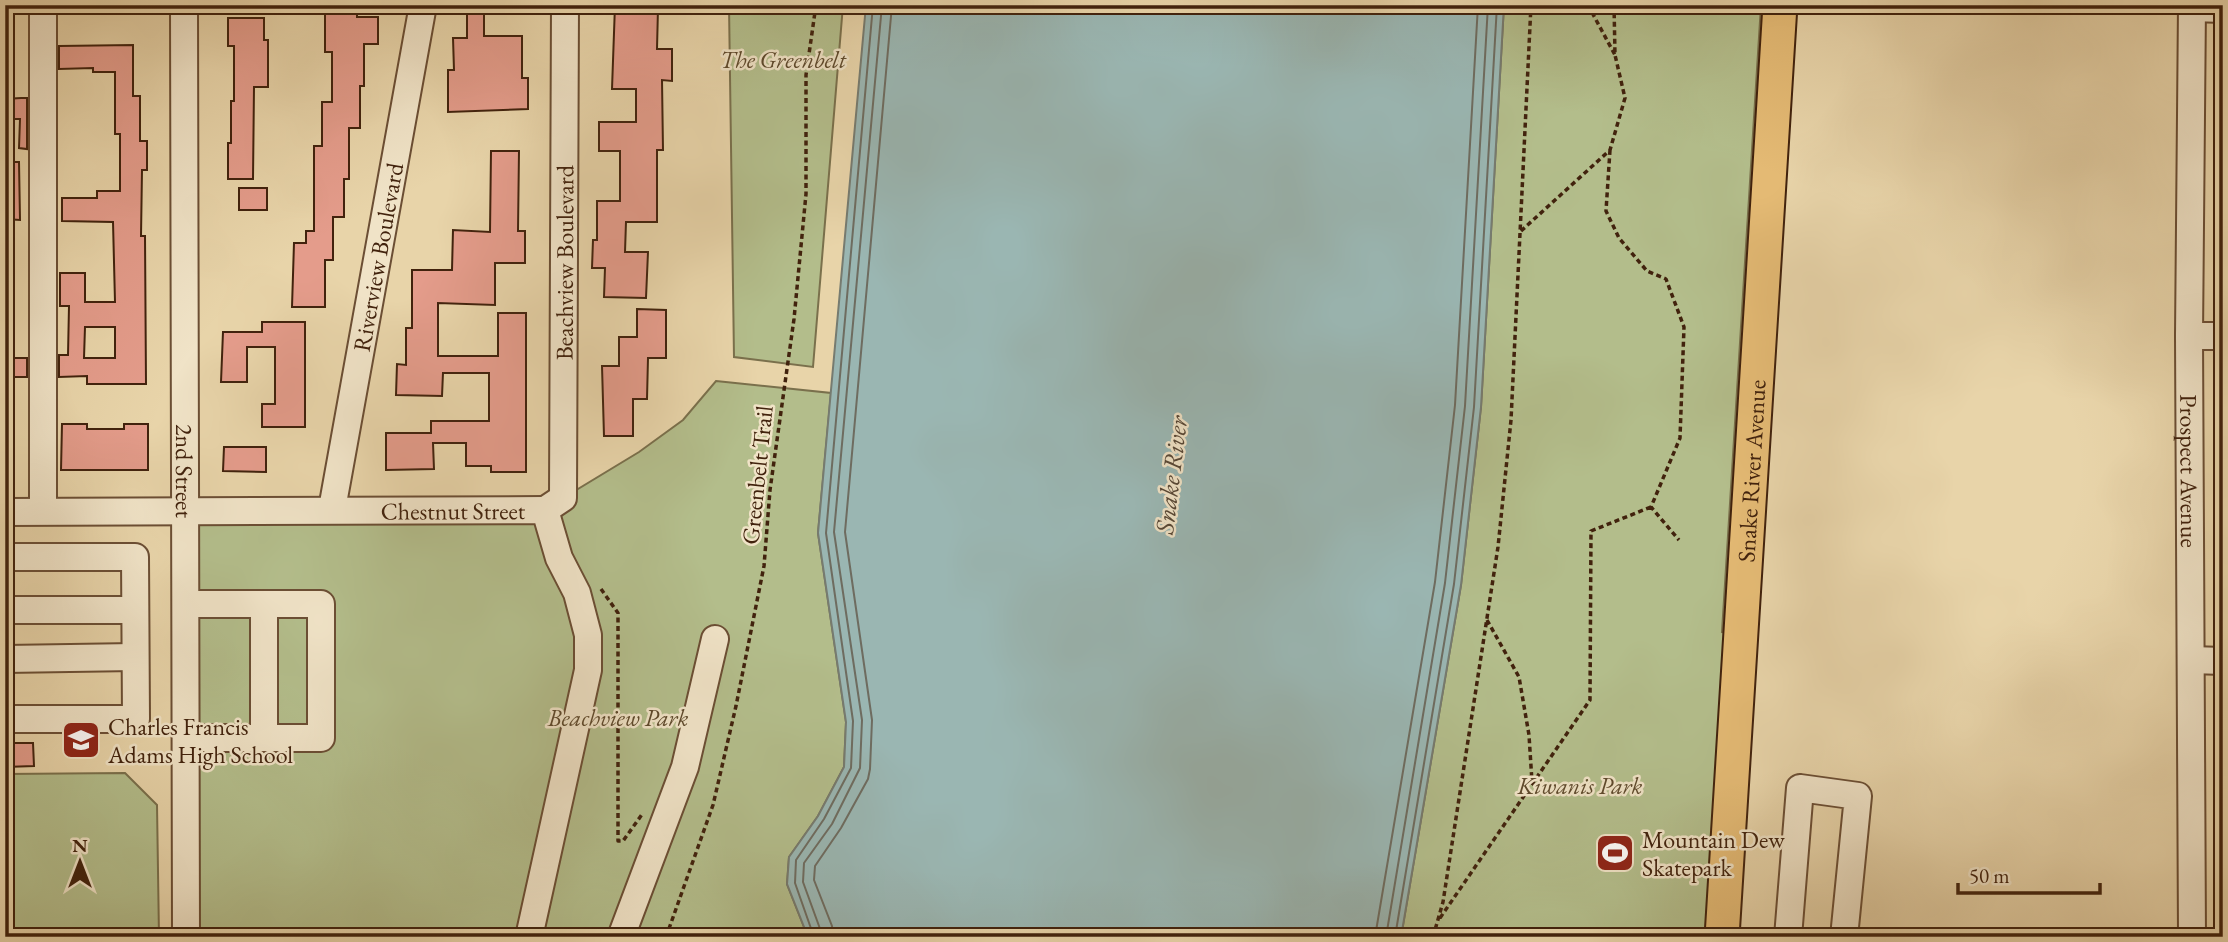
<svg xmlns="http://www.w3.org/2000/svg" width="2228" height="942" font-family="'EB Garamond',serif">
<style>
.green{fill:#b3bd8b;stroke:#7a704c;stroke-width:2}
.water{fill:#9ab6b2;stroke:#767b70;stroke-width:2}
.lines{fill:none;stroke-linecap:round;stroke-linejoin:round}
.shore{stroke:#6e6c60;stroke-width:2}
.building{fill:#e49c8b;stroke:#41220d;stroke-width:2;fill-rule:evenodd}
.minor-casing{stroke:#6b4e34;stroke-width:30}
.major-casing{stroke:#41220d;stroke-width:37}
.path{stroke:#41220d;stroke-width:3.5;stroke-dasharray:5 3.5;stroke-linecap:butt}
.minor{stroke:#f0e3c7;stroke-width:26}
.major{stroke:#e4ba74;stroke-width:33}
.labels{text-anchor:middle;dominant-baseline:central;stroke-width:5;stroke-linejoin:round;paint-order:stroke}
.park-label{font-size:24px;font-style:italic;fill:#5e492c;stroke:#f0e3c7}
.street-label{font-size:24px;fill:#41220d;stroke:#f0e3c7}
.poi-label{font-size:24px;fill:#41220d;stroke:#f0e3c7;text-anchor:start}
.water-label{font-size:26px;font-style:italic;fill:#574736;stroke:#f0e3c7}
</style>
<rect width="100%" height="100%" fill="#e8d4a9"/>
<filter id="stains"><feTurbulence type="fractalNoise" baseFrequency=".00286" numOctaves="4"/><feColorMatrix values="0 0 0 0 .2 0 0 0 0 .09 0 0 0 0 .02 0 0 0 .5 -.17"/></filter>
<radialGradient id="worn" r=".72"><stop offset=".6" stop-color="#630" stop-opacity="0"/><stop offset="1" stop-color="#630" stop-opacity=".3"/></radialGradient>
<path class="green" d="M729,5H843L813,367L734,357Z
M1504,5H1761L1722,632L1741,634L1722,937H1401L1461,585L1481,407Z
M716,381L831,393L818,533L846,722L844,767L818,816L789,857L787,884L808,937H186L185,510L563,498L639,452L683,420Z
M125,773L157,805L159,937H5V774Z"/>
<path class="water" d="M866,5H1504L1481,407L1461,585L1401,937H808L787,884L789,857L818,816L844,767L846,722L818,533Z"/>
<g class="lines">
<path class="shore" d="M814,937L795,883L796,860L824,819L851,768L853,721L826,533L873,5
M823,937L803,882L804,863L832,824L860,768L862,720L834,532L882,5
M833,937L832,926L814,880L815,866L841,828L868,779L870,769L872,720L845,532L892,5
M1375,937L1435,582L1455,405L1478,5
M1386,937L1445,583L1465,406L1488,5
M1395,937L1454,584L1474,407L1497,5"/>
</g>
<path class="building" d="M325,5H357V17H378V44H364V86H360V128H349V179H344V217H333V260H325V307H292L294,243H306V231H314V146H322V102H332V52H325Z
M467,5H484V36H522V78H528V109L448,112V70H454L453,38H467Z
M615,5H649V7L658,8L657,49H672V81L662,80L663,150H657V222H626L625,252H648L646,298L604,297L605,268H592L593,240H597V201H620V151H599V122H636V89H612Z
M228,18H264V40H268V87H254L253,179H228V143H231V101H234V46H228Z
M133,45V96H140V141H147V170H142L141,236H145L146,384H87V376L59,377V355H68L69,306H60V273H85V302H115L113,222L62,221V198H97V191H120V134H115V72H93V68L59,69V46ZM85,327H115V358H84Z
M21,98H27V149L19,148L20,119H5V99Z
M491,151H519L518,231H525V263H495V305L438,303V356H498V313H526V472H491V466H466V443H433L434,469L386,470V433H431V421H489V373H443L442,396L396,395L397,364L406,365V328H412V270H452L453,230L490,232Z
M5,162H19L20,220L5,219Z
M239,188H267V210H239Z
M637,309L666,310V358H648L647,399H633V436H604L602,366H619V337H637Z
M262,322H305V427H262V404H275V347H247V382H221L223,332H262Z
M7,358H27V377H7Z
M62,424H87V429H124V424H148V470H61Z
M224,447H266V472L223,471Z
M5,743H33L34,766L5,767Z"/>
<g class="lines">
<defs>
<g id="minor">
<path d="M43,5V511"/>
<path id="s1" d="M184,5L186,937"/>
<path id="s2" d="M2192,5L2189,336L2192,937"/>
<path d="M2192,8L2223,9"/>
<path d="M2189,336H2223"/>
<path id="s3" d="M332,509L423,5"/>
<path id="s4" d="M545,510L563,498L565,5"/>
<path id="s5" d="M5,512L545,510L559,558L577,593L588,635V670L529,937"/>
<path d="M5,557H135L136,719H5"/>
<path d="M186,604H264"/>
<path d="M5,610H135"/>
<path d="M5,659L135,657"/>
<path d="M2191,660L2223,661"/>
<path d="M186,738H321V604H264V738"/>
<path d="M621,937L685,767L715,639"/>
<path d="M1788,937L1800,788L1858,796L1844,937"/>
</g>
<g id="major">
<path id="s6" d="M1722,937L1780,5"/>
</g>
</defs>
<use href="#minor" class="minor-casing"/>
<use href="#major" class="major-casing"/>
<path class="path" d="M1588,5L1615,55L1614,5
M1610,150L1606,211L1619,238L1647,271L1666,279L1684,327L1680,438L1651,507L1679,540
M1521,231L1610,150L1625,98L1615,55
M601,589L618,613V841H623L643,813
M1487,620L1519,677L1529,735L1532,782
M1440,918L1590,700L1591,531L1651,507
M666,937L713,805L736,706L764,566L770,490L794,319L806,194V75L816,5
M1433,937L1443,902L1498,547L1511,420L1531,5"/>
<use href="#minor" class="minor"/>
<use href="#major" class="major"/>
</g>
<defs>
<symbol id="school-square" viewBox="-11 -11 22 22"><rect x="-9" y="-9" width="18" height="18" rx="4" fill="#8f2418" stroke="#f0e3c7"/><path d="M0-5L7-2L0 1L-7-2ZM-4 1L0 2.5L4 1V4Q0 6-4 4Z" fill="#fff"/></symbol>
<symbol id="stadium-square" viewBox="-11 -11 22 22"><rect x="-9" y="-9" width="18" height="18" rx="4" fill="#8f2418" stroke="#f0e3c7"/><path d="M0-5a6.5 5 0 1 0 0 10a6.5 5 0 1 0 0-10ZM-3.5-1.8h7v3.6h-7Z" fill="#fff"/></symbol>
</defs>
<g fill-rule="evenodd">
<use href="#school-square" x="59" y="718" width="44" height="44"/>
<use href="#stadium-square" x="1593" y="831" width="44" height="44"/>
</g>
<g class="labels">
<g class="park-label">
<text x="783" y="59">The Greenbelt</text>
<text x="618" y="717">Beachview Park</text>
<text x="1580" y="785">Kiwanis Park</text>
</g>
<g class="street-label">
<text stroke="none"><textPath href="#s3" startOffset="256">Riverview Boulevard</textPath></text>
<text stroke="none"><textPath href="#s4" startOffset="257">Beachview Boulevard</textPath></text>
<text stroke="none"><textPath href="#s1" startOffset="466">2nd Street</textPath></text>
<text stroke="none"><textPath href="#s6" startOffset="467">Snake River Avenue</textPath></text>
<text stroke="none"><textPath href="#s2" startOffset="466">Prospect Avenue</textPath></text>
<text transform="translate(757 475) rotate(-84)">Greenbelt Trail</text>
<text stroke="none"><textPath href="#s5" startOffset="448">Chestnut Street</textPath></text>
</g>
<g class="poi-label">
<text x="108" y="726">Charles Francis<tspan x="108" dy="28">Adams High School</tspan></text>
<text x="1642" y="839">Mountain Dew<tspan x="1642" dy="28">Skatepark</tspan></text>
</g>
<g class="water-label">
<text transform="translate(1171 475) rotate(-83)">Snake River</text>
</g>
</g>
<rect width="2228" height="942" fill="none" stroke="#e8d4a9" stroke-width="28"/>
<rect x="7" y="7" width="2214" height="928" fill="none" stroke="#41220d" stroke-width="3.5"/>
<rect x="14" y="14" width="2200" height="914" fill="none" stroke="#41220d" stroke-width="2"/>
<g transform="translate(80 862)" stroke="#f0e3c7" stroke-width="5" paint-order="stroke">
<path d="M0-5L12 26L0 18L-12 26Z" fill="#41220d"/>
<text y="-10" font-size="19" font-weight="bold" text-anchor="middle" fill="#41220d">N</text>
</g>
<path d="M1958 883v10h142v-10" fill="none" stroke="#41220d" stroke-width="3.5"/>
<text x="1969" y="883" font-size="21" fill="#41220d" stroke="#f0e3c7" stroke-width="5" paint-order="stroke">50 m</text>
<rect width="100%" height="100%" filter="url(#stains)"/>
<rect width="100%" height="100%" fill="url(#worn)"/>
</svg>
